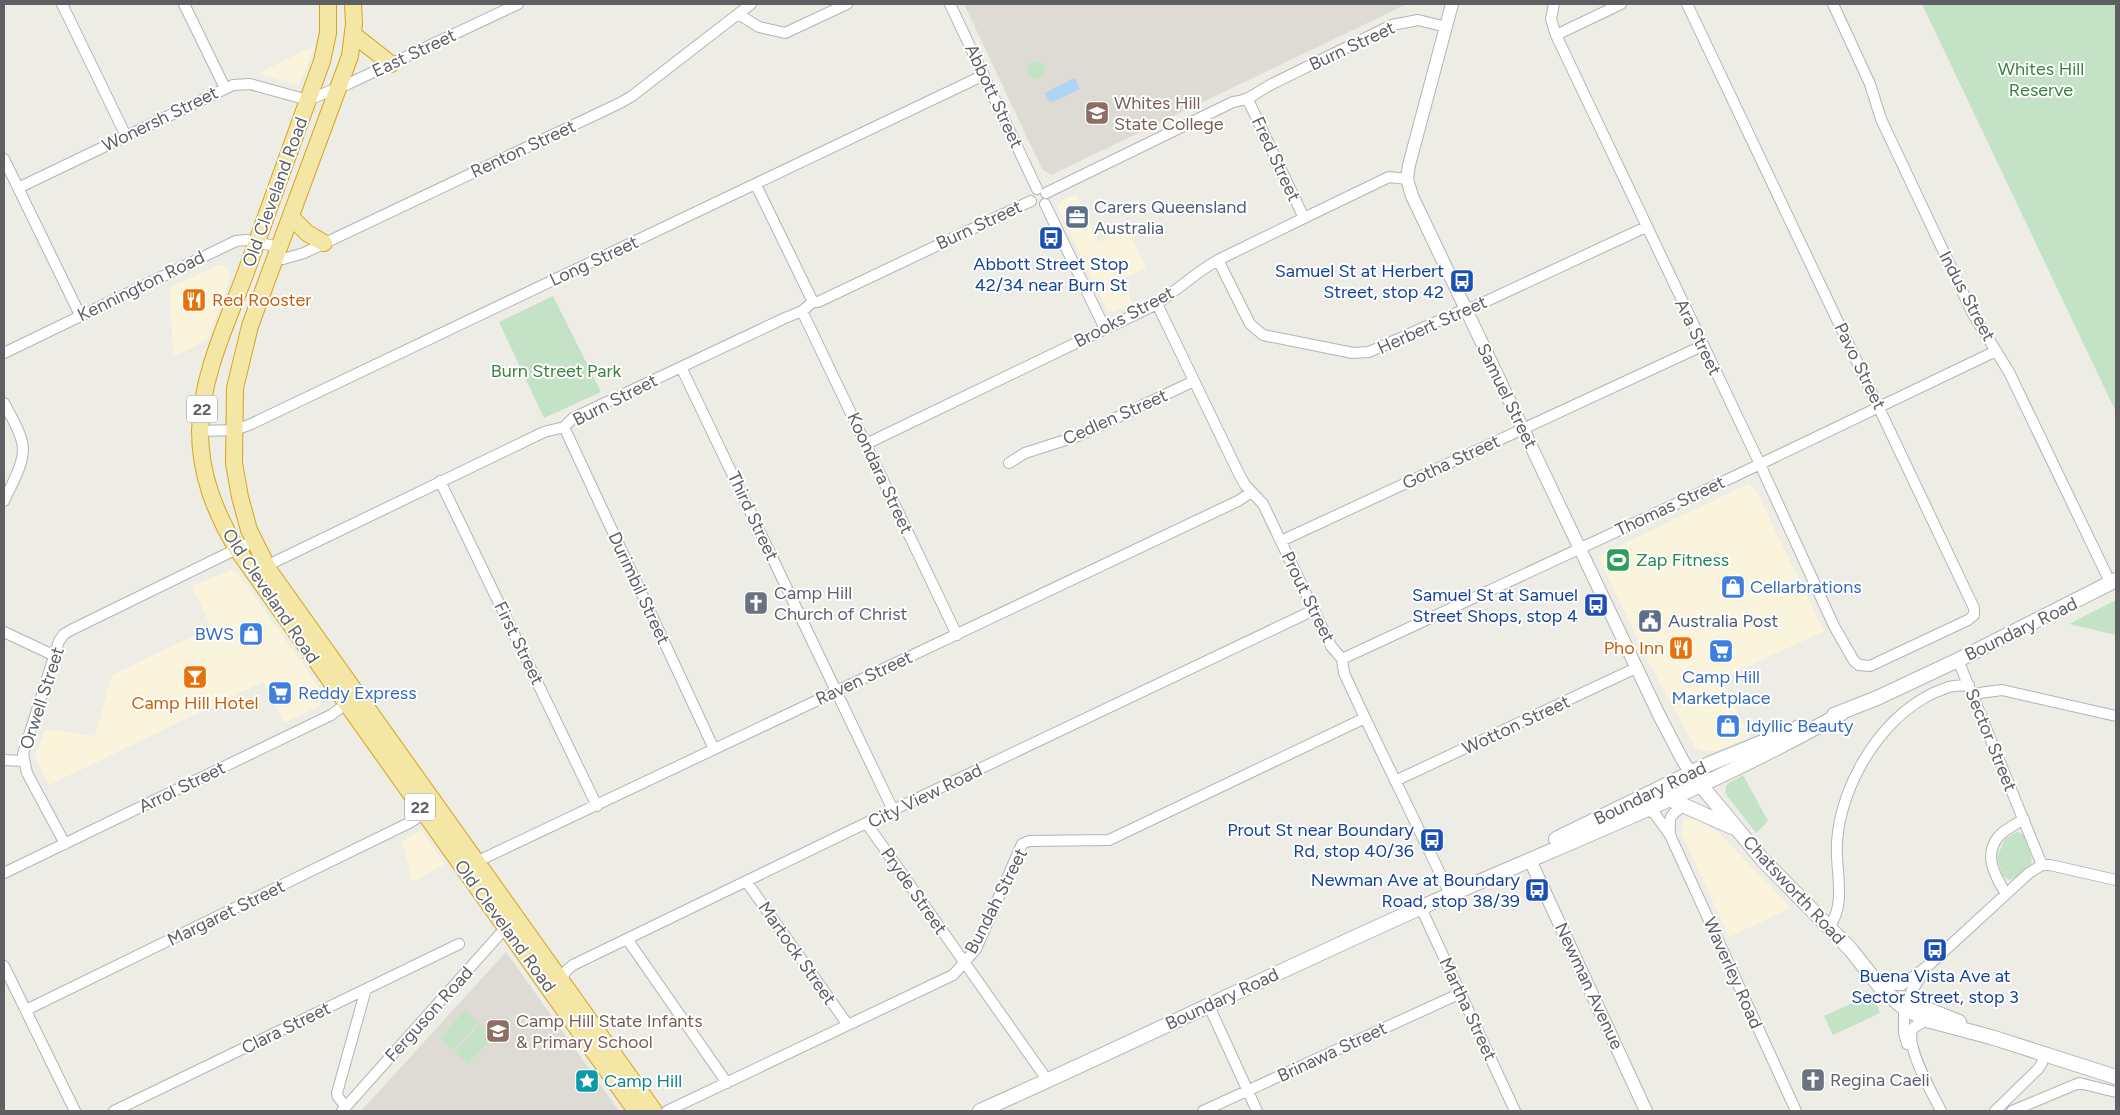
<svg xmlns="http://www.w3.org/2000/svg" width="2120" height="1115" font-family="Figtree,sans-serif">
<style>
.commercial{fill:#faf4dd}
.education{fill:#dddbd3}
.green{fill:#c4e2c5}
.water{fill:#add3f5}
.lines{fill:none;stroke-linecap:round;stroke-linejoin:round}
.minor-casing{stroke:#b2b4b8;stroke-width:12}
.tertiary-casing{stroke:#b2b4b8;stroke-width:14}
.secondary-casing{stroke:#b4b6ba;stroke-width:16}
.trunk-casing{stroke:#d8a41a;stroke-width:18}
.minor{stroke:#fff;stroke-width:10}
.tertiary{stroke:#fff;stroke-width:12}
.secondary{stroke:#fff;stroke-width:14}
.trunk{stroke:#f4e6a4;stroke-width:16}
.labels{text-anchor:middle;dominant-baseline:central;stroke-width:4;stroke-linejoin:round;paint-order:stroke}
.shield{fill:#fff;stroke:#8e8f92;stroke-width:1}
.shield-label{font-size:16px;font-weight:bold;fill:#5d5f63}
.street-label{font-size:18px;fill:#5d5f63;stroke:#fff}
.park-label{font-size:18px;fill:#3f8045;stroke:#fff}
.education-label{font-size:18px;fill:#785e54;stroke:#fff;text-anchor:start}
.service-label{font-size:18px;fill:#4e5e75;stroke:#fff;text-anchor:start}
.transit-label{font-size:18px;fill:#164399;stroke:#fff;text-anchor:end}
.food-label{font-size:18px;fill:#c56008;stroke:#fff;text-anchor:start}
.leisure-label{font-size:18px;fill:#27864d;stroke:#fff;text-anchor:start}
.shop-label{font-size:18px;fill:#366cbe;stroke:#fff;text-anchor:start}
.worship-label{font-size:18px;fill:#5b616d;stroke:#fff;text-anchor:start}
.culture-label{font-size:18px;fill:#0d838f;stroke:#fff;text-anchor:start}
</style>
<rect width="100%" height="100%" fill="#edece5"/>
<path class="commercial" d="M315,45L300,83L297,85L258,74Z
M1076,194L1098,242L1128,229L1146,268L1122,279L1133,303L1114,312L1107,310L1058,208L1061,201Z
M223,265L230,272V278L207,340L173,357L170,287L217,266Z
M1748,484L1755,489L1824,631L1721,679L1750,737L1715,751H1705L1695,747L1647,659L1598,556Z
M231,570L238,573L321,690L323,696L319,706L284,723L263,682L49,785L35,756L45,729L95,736L112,675L211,627L192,586Z
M1684,818L1700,820L1718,832L1791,908L1729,937L1681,832Z
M421,830L445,864L413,882L402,841Z"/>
<path class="education" d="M964,4H1407L1051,175L1042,169Z
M506,952L619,1111H361Z"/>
<path class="green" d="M1922,4H2116V412Z
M1027 70a9 9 0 1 1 18 0a9 9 0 1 1-18 0Z
M553,296L601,392L544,418L499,322Z
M2116,600V635L2069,624Z
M1743,775L1768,821L1756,833L1725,793L1727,784Z
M2016,832C2019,832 2021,833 2023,835C2027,838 2034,860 2031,865C2029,868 2014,880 2009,880L2002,875L1997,857L2005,839Z
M1872,994L1880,1013L1833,1035L1824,1016Z
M465,1010L478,1022L453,1050L440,1038Z
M480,1024L493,1036L468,1064L455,1052Z"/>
<path class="water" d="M1075,78L1080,89L1050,103L1045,93Z"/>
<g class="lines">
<defs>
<path id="minor" d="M62,4L126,136
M184,4L225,88
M950,4L1037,189
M1554,4L1551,19L1556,35L1758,460L1834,626L1854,661L1859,665L1870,666L1968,620L1974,615V608L1687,4
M1833,4L1870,84L1881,119L1973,314L2009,372L2111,584
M738,14L759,27L785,33L847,4
M1556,35L1621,4
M1248,100L1304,218
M4,159L80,315
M756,185L813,302
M18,188L233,85L250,84L308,100L350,83L518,4
M1046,193L1233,102C1251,100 1256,92 1272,84L1392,25L1418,20L1446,27
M1045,204L1105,329
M1218,260L1250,324L1263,335L1353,353L1369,352L1465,309L1476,306L1646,227
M1157,304L1239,474L1245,485L1263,504L1331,646L1342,659L1344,673L1365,718L1450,894
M802,311L957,635
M4,353L236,241L247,240L274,246L283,259L304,253L620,103L632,96L751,4
M681,367L893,810
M4,403C10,415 19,428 22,442C27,460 11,485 4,501
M564,427L714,749
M200,431L234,430L249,425L984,75
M866,444L1157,304L1202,270L1218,260L1304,218L1389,177L1407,179
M1009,463L1025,453L1078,436L1194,381
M440,481L597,806
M1281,541L1702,346
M262,568L544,432L564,427L573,418L785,318L802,311L813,302H818L1031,201
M4,632L53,655
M1342,659L1708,489L1996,351
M1958,660L2042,865
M1972,694L2002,690L2116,716
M4,760L23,761
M1395,781L1636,668
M1646,809L1655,814L1670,835L1796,1111
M867,824L1048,1081
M1670,834C1669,817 1669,815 1684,806
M65,844L27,773L23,754L59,641L64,634L71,630L253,541
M476,862L1238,501L1251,492
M4,873L331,715L350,701
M746,881L848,1025
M2006,894C1995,876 1982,854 2000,835C2006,829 2016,824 2024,819
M1421,908L1515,1111
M1829,927C1847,904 1835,870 1837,842C1841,781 1886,708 1946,688C1953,685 1961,686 1969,685
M627,939L727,1083
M4,966L75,1111
M560,983L566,971L573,965L893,810L1314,610
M1888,985H1902L1930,964L2029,873L2042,865H2050L2116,880
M1913,1004L1911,992L1922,975
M1209,1006L1257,1111
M1904,1008V1033L1907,1044
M26,1010L411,822L424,813
M1927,1020L1914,1027C1902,1042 1933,1094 1941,1111
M346,1107L338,1097L337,1093L366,989
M114,1111L459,944
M342,1111L508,925
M667,1111L953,975L976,949L1022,844L1029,841L1109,840L1365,718
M1203,1111L1461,993
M1995,1111L2038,1069L2042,1063L2044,1053
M2012,1111L2079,1083L2116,1092"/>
<path id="tertiary" d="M1452,4L1409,165L1407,179L1412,196L1660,717L1683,761L1691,773
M1530,860L1646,1111"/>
<path id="secondary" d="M1834,715L1877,698L1958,660L2116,580
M1695,778L1762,859L1851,950L1881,988L1904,1008L1927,1020L1991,1037L2116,1077
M1669,799L1732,827
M1556,839L1709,764L1802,726
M1909,1002L1959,1022
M980,1111C1128,1045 1274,973 1422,907C1563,844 1708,789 1842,713"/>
<path id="trunk" d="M328,4V33L322,61C297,131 271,201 246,272C227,323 201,376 200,431C200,475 215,512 237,549L636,1111
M353,4L354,24L350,56L250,326L235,388L234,463L240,497L249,530L270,572L654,1111
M354,35L391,64
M291,217L307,233L324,243"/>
</defs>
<use href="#minor" class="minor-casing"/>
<use href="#tertiary" class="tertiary-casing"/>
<use href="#secondary" class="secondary-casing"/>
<use href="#trunk" class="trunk-casing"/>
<use href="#minor" class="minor"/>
<use href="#tertiary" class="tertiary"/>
<use href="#secondary" class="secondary"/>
<use href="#trunk" class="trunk"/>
</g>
<defs>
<symbol id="school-square" viewBox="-11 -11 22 22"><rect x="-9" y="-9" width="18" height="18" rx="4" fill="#8d6e63" stroke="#fff"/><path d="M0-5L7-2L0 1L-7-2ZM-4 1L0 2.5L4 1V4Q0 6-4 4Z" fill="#fff"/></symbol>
<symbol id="office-square" viewBox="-11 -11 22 22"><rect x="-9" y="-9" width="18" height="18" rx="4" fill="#5c6f8a" stroke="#fff"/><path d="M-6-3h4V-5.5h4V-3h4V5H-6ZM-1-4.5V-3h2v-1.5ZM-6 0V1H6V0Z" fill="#fff"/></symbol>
<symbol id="bus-square" viewBox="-11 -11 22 22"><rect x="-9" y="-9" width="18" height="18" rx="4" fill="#1a4fb4" stroke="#fff"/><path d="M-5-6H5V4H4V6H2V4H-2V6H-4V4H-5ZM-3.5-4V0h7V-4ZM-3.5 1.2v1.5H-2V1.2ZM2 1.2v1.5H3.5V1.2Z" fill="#fff"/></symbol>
<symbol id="restaurant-square" viewBox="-11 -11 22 22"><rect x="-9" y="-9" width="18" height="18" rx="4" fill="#e8710a" stroke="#fff"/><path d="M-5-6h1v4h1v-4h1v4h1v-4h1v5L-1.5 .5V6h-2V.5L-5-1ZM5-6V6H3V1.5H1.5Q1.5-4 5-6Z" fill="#fff"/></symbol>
<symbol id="stadium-square" viewBox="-11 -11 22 22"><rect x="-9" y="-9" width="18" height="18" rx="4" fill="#2e9e5b" stroke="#fff"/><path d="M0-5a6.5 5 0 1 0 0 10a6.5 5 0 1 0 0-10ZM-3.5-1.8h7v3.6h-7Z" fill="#fff"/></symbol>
<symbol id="shop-square" viewBox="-11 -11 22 22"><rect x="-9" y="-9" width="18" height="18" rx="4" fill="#3f7fe0" stroke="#fff"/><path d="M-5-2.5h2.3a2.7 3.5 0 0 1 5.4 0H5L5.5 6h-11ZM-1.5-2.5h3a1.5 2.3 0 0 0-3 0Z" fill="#fff"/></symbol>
<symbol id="church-square" viewBox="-11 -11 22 22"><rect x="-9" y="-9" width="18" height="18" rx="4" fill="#6b7280" stroke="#fff"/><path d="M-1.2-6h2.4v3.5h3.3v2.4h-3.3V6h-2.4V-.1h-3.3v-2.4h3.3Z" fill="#fff"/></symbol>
<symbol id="civic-square" viewBox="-11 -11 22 22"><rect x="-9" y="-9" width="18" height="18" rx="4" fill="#5c6f8a" stroke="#fff"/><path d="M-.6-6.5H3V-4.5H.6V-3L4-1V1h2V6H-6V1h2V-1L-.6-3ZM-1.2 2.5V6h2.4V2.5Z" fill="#fff"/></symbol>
<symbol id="supermarket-square" viewBox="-11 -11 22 22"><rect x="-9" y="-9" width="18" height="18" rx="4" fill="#3f7fe0" stroke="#fff"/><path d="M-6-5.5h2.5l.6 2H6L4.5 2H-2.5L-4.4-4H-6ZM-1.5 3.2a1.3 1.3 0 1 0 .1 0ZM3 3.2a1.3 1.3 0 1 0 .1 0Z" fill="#fff"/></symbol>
<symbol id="bar-square" viewBox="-11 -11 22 22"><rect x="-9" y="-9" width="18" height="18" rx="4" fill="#e8710a" stroke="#fff"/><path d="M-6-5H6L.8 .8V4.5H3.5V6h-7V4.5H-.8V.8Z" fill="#fff"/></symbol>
<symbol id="sight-square" viewBox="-11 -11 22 22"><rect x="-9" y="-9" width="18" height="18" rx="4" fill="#0f9aa8" stroke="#fff"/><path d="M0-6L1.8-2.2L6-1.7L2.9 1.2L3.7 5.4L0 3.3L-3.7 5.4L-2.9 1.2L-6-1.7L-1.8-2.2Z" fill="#fff"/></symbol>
</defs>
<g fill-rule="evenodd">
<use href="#school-square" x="1083" y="99" width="28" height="28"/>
<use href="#office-square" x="1063" y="203" width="28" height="28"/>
<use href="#bus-square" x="1037" y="224" width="28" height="28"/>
<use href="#bus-square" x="1448" y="267" width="28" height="28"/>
<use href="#restaurant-square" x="180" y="286" width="28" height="28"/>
<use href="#stadium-square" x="1604" y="546" width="28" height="28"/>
<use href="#shop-square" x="1719" y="573" width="28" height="28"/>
<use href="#church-square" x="742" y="589" width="28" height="28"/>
<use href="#bus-square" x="1582" y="591" width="28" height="28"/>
<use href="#civic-square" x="1636" y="607" width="28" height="28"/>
<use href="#shop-square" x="237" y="620" width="28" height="28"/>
<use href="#restaurant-square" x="1667" y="634" width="28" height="28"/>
<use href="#supermarket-square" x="1707" y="637" width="28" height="28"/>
<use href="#bar-square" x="181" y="663" width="28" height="28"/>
<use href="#supermarket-square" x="266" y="679" width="28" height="28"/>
<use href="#shop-square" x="1714" y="712" width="28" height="28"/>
<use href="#bus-square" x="1418" y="826" width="28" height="28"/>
<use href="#bus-square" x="1523" y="876" width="28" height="28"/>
<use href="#bus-square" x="1921" y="936" width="28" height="28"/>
<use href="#school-square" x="484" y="1017" width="28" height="28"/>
<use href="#church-square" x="1799" y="1066" width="28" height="28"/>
<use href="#sight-square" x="573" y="1067" width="28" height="28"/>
</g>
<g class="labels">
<g class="shield">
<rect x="187" y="395.5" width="30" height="27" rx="4"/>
<rect x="405" y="793.5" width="30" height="27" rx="4"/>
</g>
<g class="shield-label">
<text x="202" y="409">22</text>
<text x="420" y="807">22</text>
</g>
<g class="street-label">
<text transform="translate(1352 46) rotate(-25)">Burn Street</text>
<text transform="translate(414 53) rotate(-25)">East Street</text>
<text transform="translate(994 96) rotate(65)">Abbott Street</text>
<text transform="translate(160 119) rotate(-26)">Wonersh Street</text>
<text transform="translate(523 149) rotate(-25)">Renton Street</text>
<text transform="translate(1276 159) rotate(65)">Fred Street</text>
<text transform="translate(275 192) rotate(-70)">Old Cleveland Road</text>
<text transform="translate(979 225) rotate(-25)">Burn Street</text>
<text transform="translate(594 261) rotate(-25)">Long Street</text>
<text transform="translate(141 286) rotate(-26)">Kennington Road</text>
<text transform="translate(1967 296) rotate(62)">Indus Street</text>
<text transform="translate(1124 317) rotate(-28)">Brooks Street</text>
<text transform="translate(1432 325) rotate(-24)">Herbert Street</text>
<text transform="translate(1698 337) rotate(64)">Ara Street</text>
<text transform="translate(1860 366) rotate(64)">Pavo Street</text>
<text transform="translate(1507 396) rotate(64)">Samuel Street</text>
<text transform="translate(615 400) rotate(-27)">Burn Street</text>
<text transform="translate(1115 417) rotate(-24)">Cedlen Street</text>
<text transform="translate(1451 462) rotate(-25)">Gotha Street</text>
<text transform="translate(880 473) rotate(65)">Koondara Street</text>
<text transform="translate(1670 506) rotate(-25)">Thomas Street</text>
<text transform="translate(753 516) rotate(65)">Third Street</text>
<text transform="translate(639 588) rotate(65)">Durimbil Street</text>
<text transform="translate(271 596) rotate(56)">Old Cleveland Road</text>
<text transform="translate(1308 597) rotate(64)">Prout Street</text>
<text transform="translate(2021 629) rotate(-26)">Boundary Road</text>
<text transform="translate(519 643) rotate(64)">First Street</text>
<text transform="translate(864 678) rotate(-25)">Raven Street</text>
<text transform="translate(42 698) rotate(-72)">Orwell Street</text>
<text transform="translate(1516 725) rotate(-25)">Wotton Street</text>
<text transform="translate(1991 740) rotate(68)">Sector Street</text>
<text transform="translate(182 787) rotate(-26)">Arrol Street</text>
<text transform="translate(1650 793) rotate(-26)">Boundary Road</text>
<text transform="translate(925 796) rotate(-26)">City View Road</text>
<text transform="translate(1794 890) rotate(47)">Chatsworth Road</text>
<text transform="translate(914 891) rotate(55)">Pryde Street</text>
<text transform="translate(996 901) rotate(-63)">Bundah Street</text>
<text transform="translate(226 913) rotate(-26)">Margaret Street</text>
<text transform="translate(505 926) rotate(54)">Old Cleveland Road</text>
<text transform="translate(797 953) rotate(55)">Martock Street</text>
<text transform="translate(1733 973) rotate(66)">Waverley Road</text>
<text transform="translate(1589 986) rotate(65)">Newman Avenue</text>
<text transform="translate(1222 999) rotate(-25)">Boundary Road</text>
<text transform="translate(1468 1009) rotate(65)">Martha Street</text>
<text transform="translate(429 1014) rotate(-48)">Ferguson Road</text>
<text transform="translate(286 1028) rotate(-26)">Clara Street</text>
<text transform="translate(1332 1052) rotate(-25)">Brinawa Street</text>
</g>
<g class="park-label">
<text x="2041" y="69">Whites Hill<tspan x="2041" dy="21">Reserve</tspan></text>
<text x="556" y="371">Burn Street Park</text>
</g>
<g class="education-label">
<text x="1114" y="103">Whites Hill<tspan x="1114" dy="21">State College</tspan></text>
<text x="516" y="1021">Camp Hill State Infants<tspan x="516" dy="21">&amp; Primary School</tspan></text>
</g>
<g class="service-label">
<text x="1094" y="207">Carers Queensland<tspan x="1094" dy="21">Australia</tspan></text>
<text x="1668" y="621">Australia Post</text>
</g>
<g class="transit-label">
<text x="1051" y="264" text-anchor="middle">Abbott Street Stop<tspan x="1051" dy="21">42/34 near Burn St</tspan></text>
<text x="1444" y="271">Samuel St at Herbert<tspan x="1444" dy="21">Street, stop 42</tspan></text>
<text x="1578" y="595">Samuel St at Samuel<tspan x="1578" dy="21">Street Shops, stop 4</tspan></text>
<text x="1414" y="830">Prout St near Boundary<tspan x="1414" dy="21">Rd, stop 40/36</tspan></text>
<text x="1520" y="880">Newman Ave at Boundary<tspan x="1520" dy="21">Road, stop 38/39</tspan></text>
<text x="1935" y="976" text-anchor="middle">Buena Vista Ave at<tspan x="1935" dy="21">Sector Street, stop 3</tspan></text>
</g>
<g class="food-label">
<text x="212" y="300">Red Rooster</text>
<text x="1664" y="648" text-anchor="end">Pho Inn</text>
<text x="195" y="703" text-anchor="middle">Camp Hill Hotel</text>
</g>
<g class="leisure-label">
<text x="1636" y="560">Zap Fitness</text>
</g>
<g class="shop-label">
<text x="1750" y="587">Cellarbrations</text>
<text x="234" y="634" text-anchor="end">BWS</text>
<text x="1721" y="677" text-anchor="middle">Camp Hill<tspan x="1721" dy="21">Marketplace</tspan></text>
<text x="298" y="693">Reddy Express</text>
<text x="1746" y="726">Idyllic Beauty</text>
</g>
<g class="worship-label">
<text x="774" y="593">Camp Hill<tspan x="774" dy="21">Church of Christ</tspan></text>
<text x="1830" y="1080">Regina Caeli</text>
</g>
<g class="culture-label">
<text x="604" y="1081">Camp Hill</text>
</g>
</g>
<rect width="2120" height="1115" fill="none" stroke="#5d5f63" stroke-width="10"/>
</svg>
